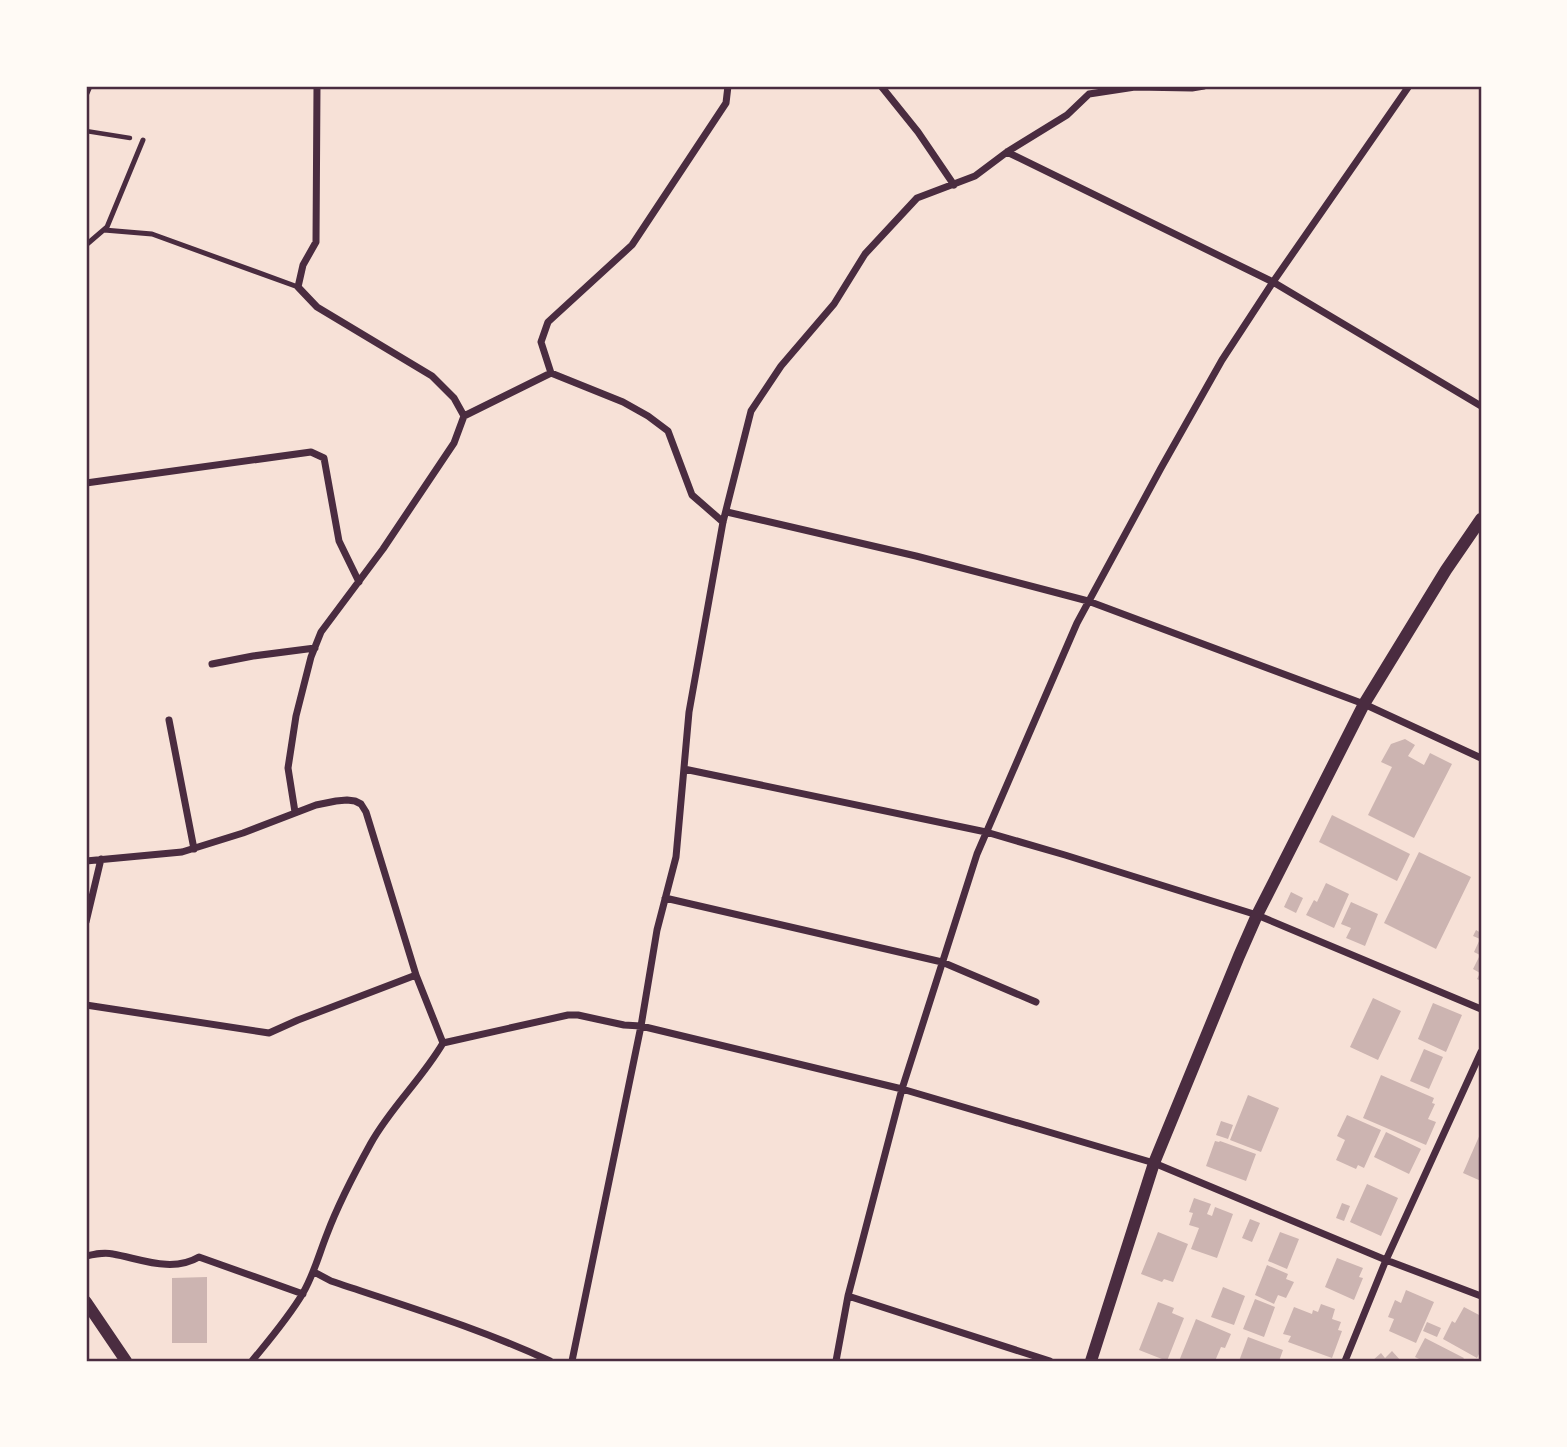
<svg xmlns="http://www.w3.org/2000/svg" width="1567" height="1447" font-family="'Nunito Sans',sans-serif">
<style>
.building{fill:#ccb4b1}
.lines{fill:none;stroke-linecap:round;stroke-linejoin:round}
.path{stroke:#4a2c40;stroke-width:4.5}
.service{stroke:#4a2c40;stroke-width:5}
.minor{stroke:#4a2c40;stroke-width:7}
.tertiary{stroke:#4a2c40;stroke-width:12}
.neatline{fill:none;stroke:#4a2c40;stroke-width:2.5}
</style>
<rect width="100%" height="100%" fill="#f7e1d7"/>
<path class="building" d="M1405,739L1415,745L1408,756L1424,765L1430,753L1452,764L1414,838L1368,815L1392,767L1381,762L1391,744Z
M1332,815L1410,854L1397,881L1319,842Z
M1419,852L1471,877L1436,949L1384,923Z
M1326,883L1349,894L1334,928L1306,915L1314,900L1317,902Z
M1291,892L1303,898L1296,913L1284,907Z
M1351,902L1378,914L1365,946L1346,938L1351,928L1341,924Z
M1476,930L1481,933V981L1477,979L1480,973L1473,969L1480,955L1474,952L1480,939L1473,936Z
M1373,998L1401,1011L1378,1060L1350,1047Z
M1433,1003L1462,1015L1446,1052L1418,1039Z
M1424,1049L1443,1057L1429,1089L1410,1081Z
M1381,1075L1434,1098L1432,1103L1435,1104L1428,1119L1436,1122L1426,1145L1363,1118Z
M1248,1095L1279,1108L1261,1152L1230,1140Z
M1347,1115L1381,1130L1364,1168L1358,1165L1356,1169L1336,1160L1345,1140L1337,1136Z
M1221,1121L1233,1125L1228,1139L1216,1135Z
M1386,1132L1421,1149L1409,1174L1374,1157Z
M1481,1132V1181L1463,1173Z
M1215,1141L1219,1142L1220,1141L1256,1154L1246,1181L1206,1166Z
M1367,1184L1398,1198L1381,1236L1350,1222Z
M1194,1198L1211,1204L1207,1214L1212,1216L1215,1207L1233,1214L1217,1258L1191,1249L1199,1228L1189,1225L1193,1213L1189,1212Z
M1342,1203L1350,1206L1344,1221L1336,1218Z
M1250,1219L1260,1223L1252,1242L1242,1238Z
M1158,1232L1188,1244L1173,1282L1164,1279L1162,1282L1141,1274Z
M1280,1232L1299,1239L1287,1269L1268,1261Z
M1337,1258L1363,1268L1359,1277L1363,1278L1354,1300L1325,1287Z
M1267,1265L1288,1274L1286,1279L1294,1282L1286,1298L1278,1295L1274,1304L1255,1295Z
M207,1277V1343H172V1278Z
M1223,1287L1245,1296L1234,1325L1211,1317Z
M1406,1290L1434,1302L1416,1343L1389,1331L1394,1319L1388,1317L1395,1300L1401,1303Z
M1255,1299L1275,1307L1264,1337L1243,1329Z
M1158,1302L1174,1308L1172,1313L1184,1318L1167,1361L1139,1350Z
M1321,1304L1335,1309L1332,1319L1341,1322L1338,1330L1342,1331L1332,1358L1288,1342L1291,1336L1283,1334L1294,1307L1312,1314L1313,1310L1318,1312Z
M1464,1307L1481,1316V1350L1477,1358L1443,1339L1452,1321L1455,1323Z
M1196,1319L1231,1334L1225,1348L1221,1347L1215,1361H1179Z
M1427,1322L1441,1328L1437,1337L1423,1331Z
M1248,1337L1283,1350L1279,1361H1239Z
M1425,1338L1464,1358L1462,1361H1423L1415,1357Z
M1392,1351L1401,1361H1372L1381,1353L1385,1358Z"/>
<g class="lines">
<path class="path" d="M86,131L130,138"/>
<path class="service" d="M104,230L152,234L298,287
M86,245L107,227L143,140"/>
<path class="minor" d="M881,86L918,132L954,185
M86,93L89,86
M1007,152L1273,282L1481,406
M464,416L551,373
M86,483L311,452L324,458L339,541L359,582
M727,512L916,556L1088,601L1364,704L1481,758
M723,522L692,495L668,431L648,416L623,402L551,373L541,342L548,322L632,245L726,103L728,86
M212,664L253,656L315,648
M169,720L194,849
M684,769L986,832L1065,855L1257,915L1481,1009
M295,812L288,768L296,716L311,657L321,632L383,549L454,443L464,416L454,398L432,376L317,307L298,287L303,265L316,242L317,86
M86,861L182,852L243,833L316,805L336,801L347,800L355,801L361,804L366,812L416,975L443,1043
M665,898L942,962L1036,1002
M86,922L101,859
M86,1005L269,1033L298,1020L416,975
M86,1256C95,1254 104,1252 113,1254C141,1259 172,1273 199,1257L303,1294
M314,1272L331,1281C405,1306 479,1328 550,1361
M848,1296L1050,1361
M252,1361C270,1339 289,1317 303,1293C314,1274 319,1254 327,1234C339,1202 355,1172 371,1143C391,1107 422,1079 443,1043L568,1015H578L624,1025L641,1026L902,1089L1154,1163L1386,1260L1481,1296
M572,1361L641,1026L657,930L676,857L689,712L723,522L751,411L781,366L834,304L865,254L917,198L975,176L1007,152L1067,115L1089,94L1135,87L1192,88L1204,86
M836,1361L848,1296L902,1089L977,854L1077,623L1161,468L1222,360L1273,282L1409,86
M1345,1361L1386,1260L1481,1052"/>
<path class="tertiary" d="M86,1302L126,1361
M1091,1361L1154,1163L1239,956L1257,915L1364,704L1446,570L1481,519"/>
</g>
<rect width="1567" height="1447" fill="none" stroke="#fffaf5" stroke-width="175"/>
<rect x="88" y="88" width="1392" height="1272" class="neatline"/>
</svg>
